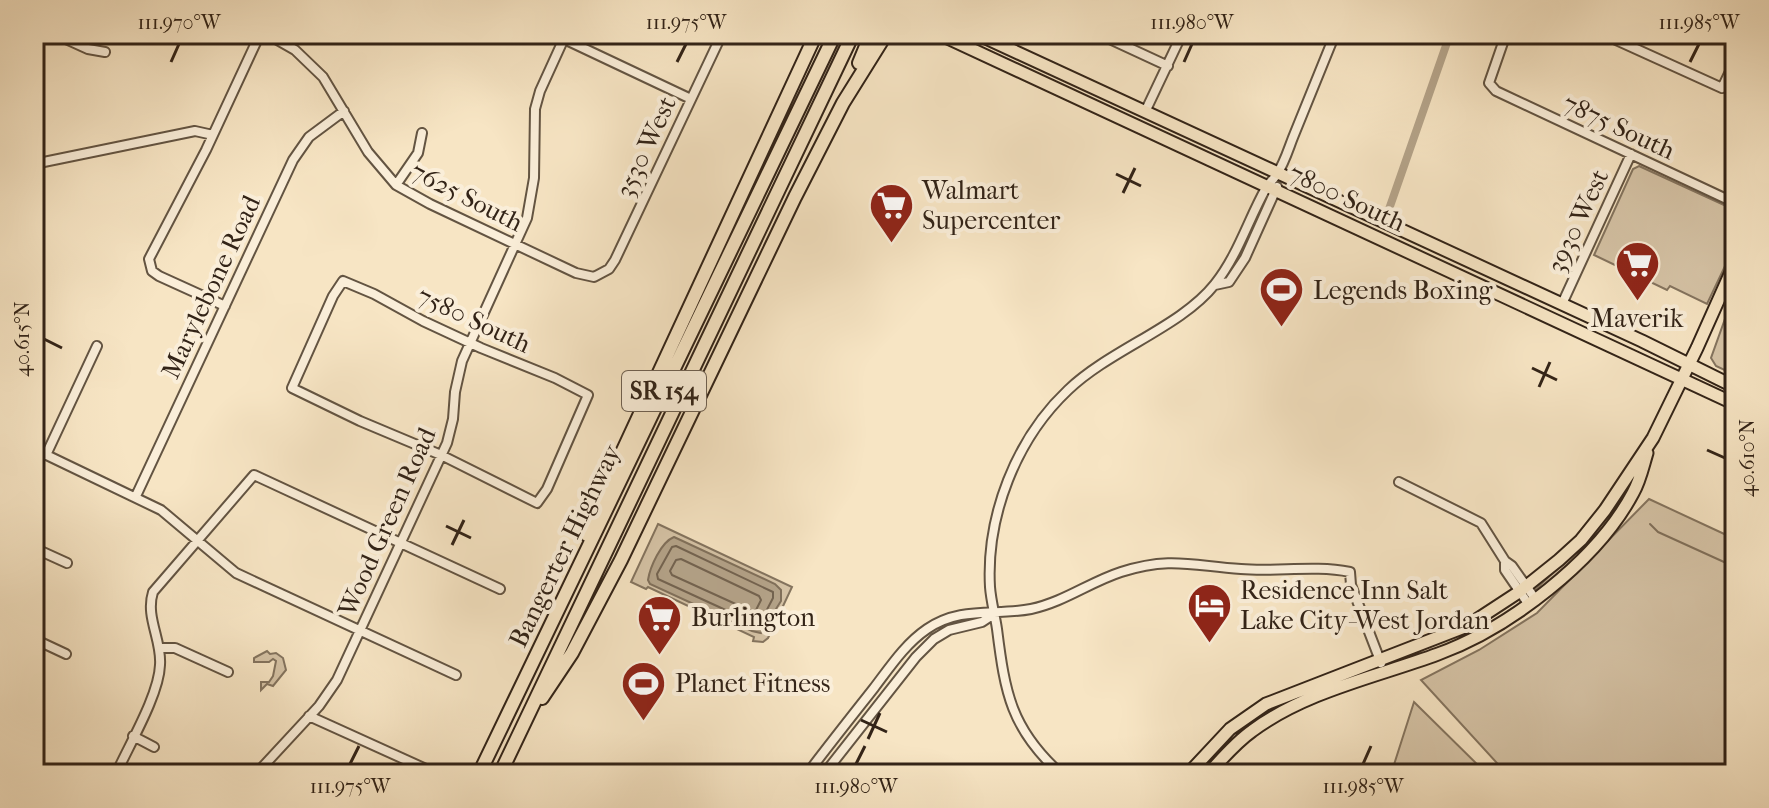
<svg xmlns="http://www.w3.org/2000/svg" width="1769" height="808" font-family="'IM FELL French Canon',serif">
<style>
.green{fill:#d6c4a7;stroke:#84745f;stroke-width:2}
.water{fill:#b4a389;stroke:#80705b;stroke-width:2}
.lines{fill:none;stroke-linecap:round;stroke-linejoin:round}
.shore{stroke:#736350;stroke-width:2}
.stream{stroke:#80705b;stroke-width:2}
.canal{stroke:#b4a389;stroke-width:8}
.minor-casing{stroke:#635442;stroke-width:12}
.major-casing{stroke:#322317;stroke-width:15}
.highway-casing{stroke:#322317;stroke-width:16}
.minor{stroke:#faeed9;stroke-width:8}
.major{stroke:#f7e5c4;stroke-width:11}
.highway{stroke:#f7e5c4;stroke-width:12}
.ticks{fill:none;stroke:#322317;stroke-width:3}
.labels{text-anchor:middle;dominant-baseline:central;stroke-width:8;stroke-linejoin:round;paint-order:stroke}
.shield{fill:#faeed9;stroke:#6e6051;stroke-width:2}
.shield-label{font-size:24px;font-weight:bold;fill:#322317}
.street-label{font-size:26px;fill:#322317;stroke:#faeed9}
.poi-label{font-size:26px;fill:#322317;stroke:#faeed9;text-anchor:start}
.neatline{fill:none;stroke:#322317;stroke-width:3}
.ticks-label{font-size:20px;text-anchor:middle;fill:#322317}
</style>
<rect width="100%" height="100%" fill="#f7e5c4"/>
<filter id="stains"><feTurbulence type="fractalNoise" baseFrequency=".0025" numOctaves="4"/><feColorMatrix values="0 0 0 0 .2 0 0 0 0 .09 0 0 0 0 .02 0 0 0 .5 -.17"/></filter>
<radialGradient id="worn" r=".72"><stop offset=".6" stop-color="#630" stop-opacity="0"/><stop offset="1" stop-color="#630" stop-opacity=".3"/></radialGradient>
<path class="green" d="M1639,166L1735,210V245L1707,304L1670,286L1667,290L1594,255L1633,169Z
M1735,291V375L1716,366L1711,358Z
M1636,471C1616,519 1583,553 1545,588L1534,591L1565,561Z
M1649,499L1735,539V774H1507L1421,680L1479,650L1537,613Z
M658,524L792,587L768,638L763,642L753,641L754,637L648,587L646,589L631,582Z
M267,651L270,654L276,653L283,658L286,670L273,686L267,684L261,690V682H269L273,676L276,661L273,659L269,662H254V658Z
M1414,702L1487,774H1391Z"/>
<path class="water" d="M674,537L775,584L781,590V601L761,633L752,631L650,584L648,580C650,567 661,542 674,537Z"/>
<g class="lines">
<path class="shore" d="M676,546L773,592V598L760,623H754L658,579L657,574L672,547Z
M681,559L759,596L761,600L756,610L751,611L672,575L670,571L676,560Z"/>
<path class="stream" d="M1650,524L1658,532L1735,567"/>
<path class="canal" d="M1388,212L1450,34"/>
<defs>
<path id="minor" d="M55,34L88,49L105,52
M267,34L295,50L323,77L368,152L396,185L430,204L576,273L594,277L609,269L615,260L722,34
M1099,34L1168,66
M1506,34L1489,83L1496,91L1735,203
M1603,34L1722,88L1735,61
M564,39L691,99
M34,49L41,34
M1145,112L1182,34
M34,164L195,131L213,135
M396,185L418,153L422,133
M34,195L38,214
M343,281L374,294L423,321L481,348L555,378L588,395L547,489L537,503L441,455L360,421L292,388L333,296Z
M1215,285L1229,282L1245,258L1277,187
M1562,304L1631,154
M225,306L159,276L152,271L149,259L206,150L260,34
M34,449L161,510L236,573L456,675
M46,455L97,346
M1399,482L1481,523L1505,561L1512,566L1536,600
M136,496L293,160L309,137L344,111
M34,548L67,563
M1505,561V570L1529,605
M34,639L66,654
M159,648H175L228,672
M309,716L437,774
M133,736L154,747
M116,774C129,745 159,695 160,665C162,640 145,617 153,592L254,475L500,589
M256,774L319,706L337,680L447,443L453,419L455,392L462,361L527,218L534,178L535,109L540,91L566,34
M807,774C829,745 852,716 874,688C890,667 905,644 927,629C961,606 994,616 1031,609C1064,602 1090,582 1121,572C1171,556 1193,566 1241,569C1278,572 1314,565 1350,572L1351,585L1381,663
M824,774L916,657L934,639L949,630L982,622L994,614
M1061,774C1011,729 1005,693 997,629C995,615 991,601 990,587C986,516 1016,439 1068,390C1111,349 1181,327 1215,284C1238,255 1248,220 1266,188C1269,183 1274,179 1277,174C1285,162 1289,147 1294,135C1308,101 1321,68 1335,34"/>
<path id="major" d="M939,34L1735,404
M977,34L1642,341L1735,387
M1188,774L1230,729L1266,704L1467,626L1519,592L1559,560L1581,540L1605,510L1653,438L1697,348L1735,263
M1208,774C1222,759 1235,743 1252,731C1306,691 1376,677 1438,654C1509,628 1597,561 1633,493C1640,481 1643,466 1647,453"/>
<path id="highway" d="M859,63L871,34
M587,535L600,500L816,34
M542,698L572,653L621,560L795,197L843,103L886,34
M479,774L835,34
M500,774L853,34"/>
</defs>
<use href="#minor" class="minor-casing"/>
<use href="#major" class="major-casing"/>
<use href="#highway" class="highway-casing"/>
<use href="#minor" class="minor"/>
<use href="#major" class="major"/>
<use href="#highway" class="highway"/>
</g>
<path class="ticks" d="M171,62L179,44M677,62L686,44M1184,62L1192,44M1690,62L1699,44M1116,174L1141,186M1123,193L1135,168M44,339L62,348M1532,368L1557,380M1539,387L1550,362M1707,450L1725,458M446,526L471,538M452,545L464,520M861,720L887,732M868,739L880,713M350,764L359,746M856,764L865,746M1363,764L1371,746"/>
<defs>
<symbol id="supermarket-pin" viewBox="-11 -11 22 30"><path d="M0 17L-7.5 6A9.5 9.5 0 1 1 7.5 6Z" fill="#8f2418" stroke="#faeed9"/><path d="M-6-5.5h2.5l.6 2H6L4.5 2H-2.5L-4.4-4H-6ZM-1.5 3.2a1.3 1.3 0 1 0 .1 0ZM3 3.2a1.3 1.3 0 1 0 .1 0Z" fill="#fff"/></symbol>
<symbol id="stadium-pin" viewBox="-11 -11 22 30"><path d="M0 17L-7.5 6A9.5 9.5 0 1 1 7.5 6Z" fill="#8f2418" stroke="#faeed9"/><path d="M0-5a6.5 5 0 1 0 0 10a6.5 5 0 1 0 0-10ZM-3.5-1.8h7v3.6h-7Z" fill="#fff"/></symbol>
<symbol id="hotel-pin" viewBox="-11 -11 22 30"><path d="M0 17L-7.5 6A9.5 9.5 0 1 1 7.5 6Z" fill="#8f2418" stroke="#faeed9"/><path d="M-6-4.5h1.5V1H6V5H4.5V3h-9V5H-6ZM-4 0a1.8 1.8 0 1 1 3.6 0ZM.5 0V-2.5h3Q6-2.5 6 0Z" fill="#fff"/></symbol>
</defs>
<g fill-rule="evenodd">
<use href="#supermarket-pin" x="866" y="180" width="51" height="69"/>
<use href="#supermarket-pin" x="1612" y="238" width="51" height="69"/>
<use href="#stadium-pin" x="1256" y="264" width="51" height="69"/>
<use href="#hotel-pin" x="1184" y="580" width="51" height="69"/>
<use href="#supermarket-pin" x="634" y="592" width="51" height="69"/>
<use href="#stadium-pin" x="618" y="658" width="51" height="69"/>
</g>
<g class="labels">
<rect class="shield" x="622" y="371" width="84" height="40" rx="6"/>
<g class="shield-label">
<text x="664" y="391">SR 154</text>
</g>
<g class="street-label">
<text transform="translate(1619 127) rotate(25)">7875 South</text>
<text transform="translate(646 147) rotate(-65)">3530 West</text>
<text transform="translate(467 197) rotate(27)">7625 South</text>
<text transform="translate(1347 198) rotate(25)">7800 South</text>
<text transform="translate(1578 221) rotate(-65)">3930 West</text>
<text transform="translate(211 287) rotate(-65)">Marylebone Road</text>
<text transform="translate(474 320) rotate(25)">7580 South</text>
<text transform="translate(387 522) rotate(-66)">Wood Green Road</text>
<text transform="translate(565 546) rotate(-64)">Bangerter Highway</text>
</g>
<g class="poi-label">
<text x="922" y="190">Walmart<tspan x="922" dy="30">Supercenter</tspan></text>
<text x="1313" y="290">Legends Boxing</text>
<text x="1637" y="318" text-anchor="middle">Maverik</text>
<text x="1240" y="590">Residence Inn Salt<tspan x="1240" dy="30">Lake City-West Jordan</tspan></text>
<text x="691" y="617">Burlington</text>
<text x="675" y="683">Planet Fitness</text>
</g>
</g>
<rect width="1769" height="808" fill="none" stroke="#f7e5c4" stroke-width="88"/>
<rect x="44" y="44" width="1681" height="720" class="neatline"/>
<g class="ticks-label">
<text x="179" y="29">111.970°W</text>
<text x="686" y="29">111.975°W</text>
<text x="1192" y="29">111.980°W</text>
<text x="1699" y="29">111.985°W</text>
<text transform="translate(22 339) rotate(-90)" y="7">40.615°N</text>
<text transform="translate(1747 458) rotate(-90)" y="7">40.610°N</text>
<text x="350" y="793">111.975°W</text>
<text x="856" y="793">111.980°W</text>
<text x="1363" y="793">111.985°W</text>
</g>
<rect width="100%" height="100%" filter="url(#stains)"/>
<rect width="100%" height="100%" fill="url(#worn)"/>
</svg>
